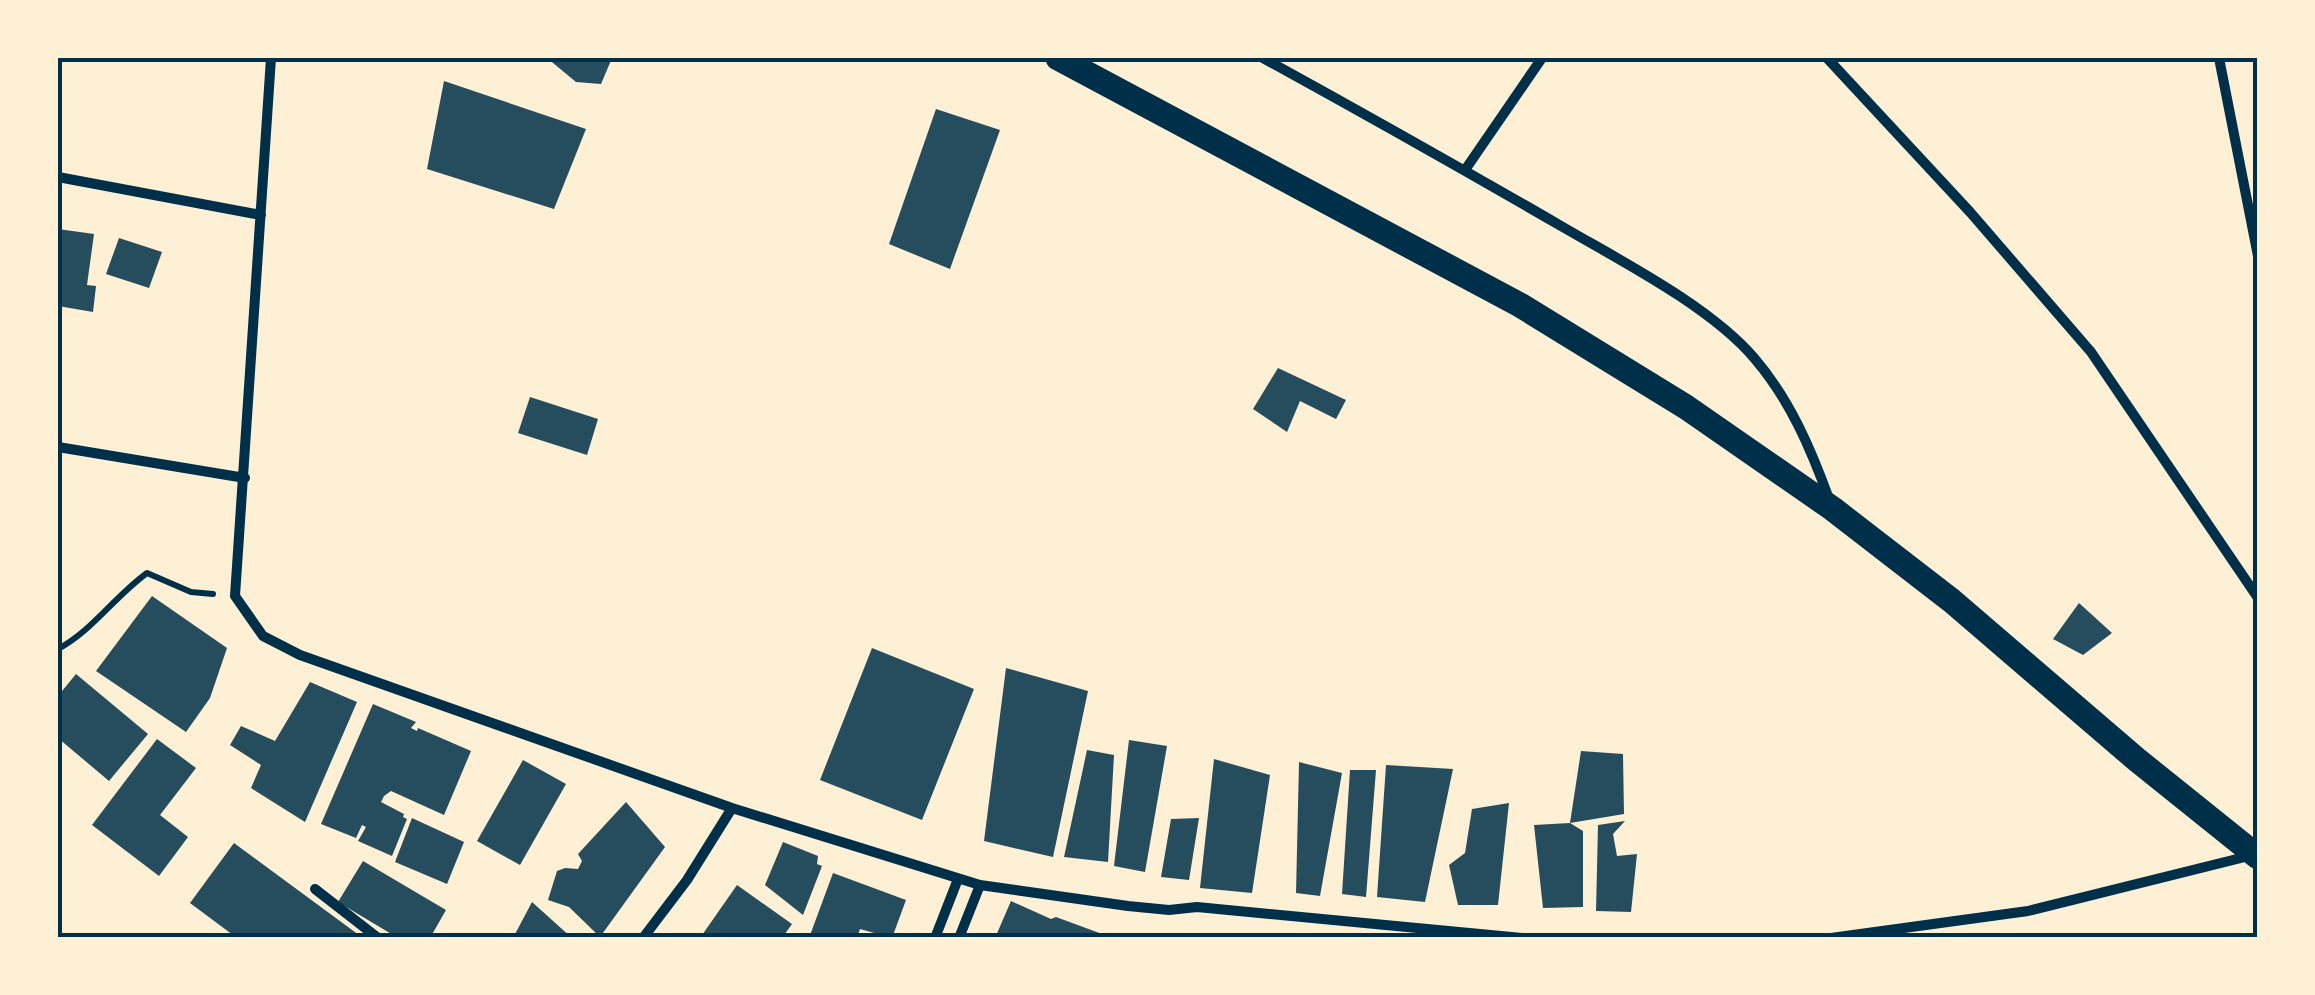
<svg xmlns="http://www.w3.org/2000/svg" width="2315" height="995" font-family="Figtree,sans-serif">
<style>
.building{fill:#264d5e}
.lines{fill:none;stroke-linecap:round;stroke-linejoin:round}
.path{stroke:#003049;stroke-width:6}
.minor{stroke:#003049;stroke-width:10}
.primary{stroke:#003049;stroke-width:25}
.neatline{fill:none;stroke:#003049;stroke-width:4}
</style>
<rect width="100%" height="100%" fill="#fdf0d5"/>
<path class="building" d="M547,58H612L601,84L576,82Z
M444,81L586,129L554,209L427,169Z
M936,109L1000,130L950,269L889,244Z
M58,229L94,234L87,285L96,286L93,312L58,306Z
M119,238L162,252L149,288L106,274Z
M1278,368L1346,400L1336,419L1300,401L1287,432L1253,409Z
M530,397L598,419L587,455L518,433Z
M152,596L227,648L210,698L186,732L96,671Z
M2079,603L2112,633L2083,655L2053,639Z
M872,648L974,689L922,820L820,780Z
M1006,668L1088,691L1053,857L984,841Z
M76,674L148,734L109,781L58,738V696Z
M310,682L357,702L305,822L251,788L261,765L230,745L241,726L275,741Z
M373,704L416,722L411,728L417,731L418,728L471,751L444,815L391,791L384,796L381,802L404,814L403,817L407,819L392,856L358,841L366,827L362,825L356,838L321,824Z
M157,739L196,768L160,815L188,837L159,876L92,825Z
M1129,740L1167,746L1145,872L1114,866Z
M1087,750L1114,755L1108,862L1064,857Z
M1581,751L1623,754L1624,814L1570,823L1583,831V907L1543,908L1534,825L1570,823Z
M1214,759L1270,775L1252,893L1200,888Z
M523,760L566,784L520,865L477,841Z
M1299,762L1342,773L1320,896L1296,893Z
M1386,765L1453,769L1425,902L1377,897Z
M1350,770H1376L1366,897L1342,894Z
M626,802L665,847L600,937L569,907L548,900L557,871L565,868L578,869L582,861L578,854Z
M1509,803L1498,905H1458L1449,865L1465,853L1472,809Z
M412,818L464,842L447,884L395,862Z
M1199,818L1189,880L1161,877L1171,819Z
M1625,821L1613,834L1617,856L1637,854L1631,912L1596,911L1598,825Z
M783,842L818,856L817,864L822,866L803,915L765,885Z
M234,843L363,938H237L190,903Z
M363,861L446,910L430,938H398L338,902Z
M833,873L906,900L892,938L860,929L857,938H809Z
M737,885L792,924L782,938H700Z
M1011,901L1051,919L1056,917L1113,938H995Z
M532,902L572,938L514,936Z"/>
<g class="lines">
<path class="path" d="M58,649C93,630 113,598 147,573L191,592L213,594"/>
<path class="minor" d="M271,58L235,596L263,636L300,655L732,808L980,885L1128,906L1169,910L1197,907L1522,938
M1263,58C1365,114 1466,171 1568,230C1625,263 1712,308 1755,359C1790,400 1811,449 1829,499
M1827,58L1970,212L2091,352L2258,598
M2219,58L2258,256
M1465,170L1542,58
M58,177L261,215
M58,447L245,478
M315,889L378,938
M643,938L687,880L732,808
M935,938L958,879
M959,938L980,885
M1831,938L2028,911L2249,856"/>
<path class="primary" d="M1058,58L1520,305L1686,407L1833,509L1952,601L2136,759L2258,857"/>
</g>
<rect width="2315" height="995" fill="none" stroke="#fdf0d5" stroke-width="120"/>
<rect x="60" y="60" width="2195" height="875" class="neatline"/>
</svg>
